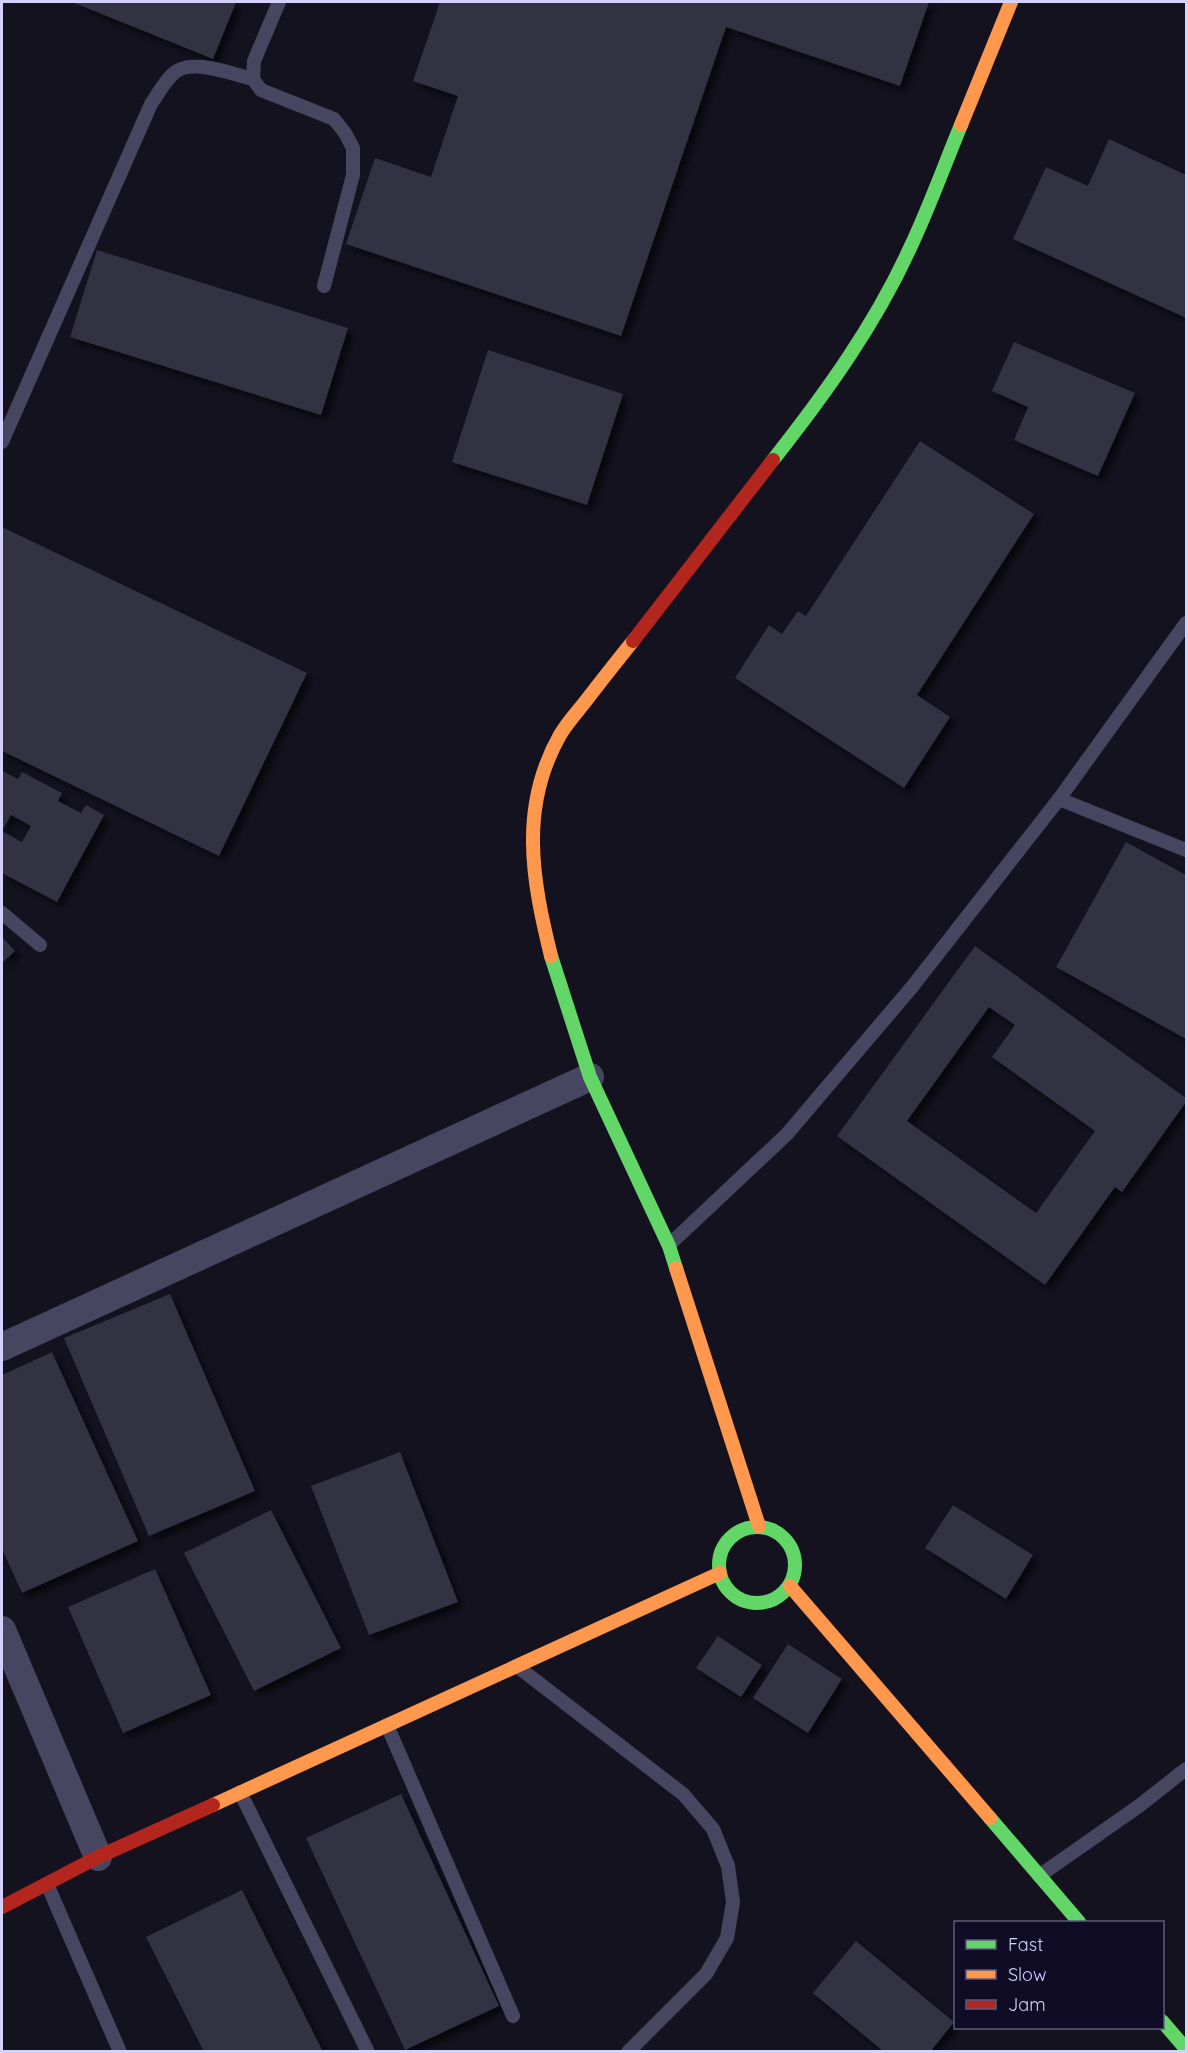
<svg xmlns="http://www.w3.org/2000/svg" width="1188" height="2053" font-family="Quicksand,sans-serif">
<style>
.building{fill:#323042;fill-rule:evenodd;filter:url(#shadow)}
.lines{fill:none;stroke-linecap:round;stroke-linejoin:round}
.lane{stroke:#464661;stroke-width:14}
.street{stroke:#464661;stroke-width:28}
.fast{stroke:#63d668;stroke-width:14}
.slow{stroke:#ff974d;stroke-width:14}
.jam{stroke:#b3261e;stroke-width:14}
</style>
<defs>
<filter id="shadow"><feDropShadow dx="5.5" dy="5.5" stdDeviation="3" flood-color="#0009"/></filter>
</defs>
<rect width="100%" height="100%" fill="#14121f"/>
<path class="building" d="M72,2H236L213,59Z
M440,2H929L900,86L726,27L621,336L346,244L375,158L431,177L458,96L413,81Z
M1109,139L1186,175V318L1013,239L1046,167L1088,186Z
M97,250L348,328L321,415L70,337Z
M1014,342L1135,393L1098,476L1014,440L1028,407L992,391Z
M488,350L623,394L587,505L452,462Z
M920,441L1034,514L917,695L950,717L904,788L735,678L769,625L782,634L798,611L806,616Z
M2,527L307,673L219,856L2,751Z
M2,771L18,779L22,772L62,793L58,801L81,813L86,805L104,815L57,902L2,873ZM11,815L31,826L22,842L2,831Z
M1126,842L1186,875V1039L1056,967Z
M2,937L15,951L2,963Z
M975,946L1186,1098V1102L1122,1192L1115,1187L1045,1285L837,1136ZM989,1007L1015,1025L992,1057L1095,1131L1036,1213L907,1121Z
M170,1294L255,1491L149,1536L64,1338Z
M52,1352L138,1541L22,1593L2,1549V1375Z
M400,1452L458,1602L369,1635L311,1486Z
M953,1505L1033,1555L1006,1599L925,1548Z
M271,1510L341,1648L254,1691L184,1553Z
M155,1569L211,1695L123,1733L68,1607Z
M718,1636L762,1665L741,1697L696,1668Z
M788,1644L842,1679L808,1733L753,1698Z
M401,1794L499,2006L405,2050L306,1838Z
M242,1890L323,2052H204L146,1937Z
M856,1941L954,2022L930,2052H884L813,1993Z"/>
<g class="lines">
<path class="lane" d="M279,2L254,61L253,79L261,90L334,119L345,133L353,148V175L324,286
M2,442L151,104C158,94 164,82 173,74C189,57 232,74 253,79
M1059,799L1186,850
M2,913L40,945
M669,1245L787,1134L912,987L1059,799L1186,623
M518,1667L683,1794L713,1829L728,1866L733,1902L727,1938L706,1974L628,2052
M387,1725L513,2016
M240,1792L368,2052
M1039,1876L1139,1806L1186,1769
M47,1884L120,2052"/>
<path class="street" d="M2,1347L590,1077
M2,1630L98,1857"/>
<path class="fast" d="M773,460C825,394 875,325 910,248C929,208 944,166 961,125
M551,956L590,1077L669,1246L676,1268
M719 1565a38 38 0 1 1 76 0a38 38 0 1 1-76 0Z
M990,1818L1079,1922
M1162,2021L1186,2049"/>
<path class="slow" d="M961,125L1011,2
M551,956C532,879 519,807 560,735C567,723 577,712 585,702C601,681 617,661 633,641
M676,1268L759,1526
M790,1586L990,1818
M213,1805L720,1573"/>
<path class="jam" d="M633,641L773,460
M2,1907L98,1857L213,1805"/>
</g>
<rect width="1188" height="2053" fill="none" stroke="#d4d1ff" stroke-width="6"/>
<rect x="954" y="1921" width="210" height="108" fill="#100c25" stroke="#5e5b7c" stroke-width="1.5"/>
<rect x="966" y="1940" width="30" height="9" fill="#63d668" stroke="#5e5b7c" stroke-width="1.5"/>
<text x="1008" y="1951" font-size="18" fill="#d4d1ff">Fast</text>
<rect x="966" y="1970" width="30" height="9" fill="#ff974d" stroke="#5e5b7c" stroke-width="1.5"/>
<text x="1008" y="1981" font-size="18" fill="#d4d1ff">Slow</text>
<rect x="966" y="2000" width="30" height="9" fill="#b3261e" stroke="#5e5b7c" stroke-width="1.5"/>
<text x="1008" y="2011" font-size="18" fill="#d4d1ff">Jam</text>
</svg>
